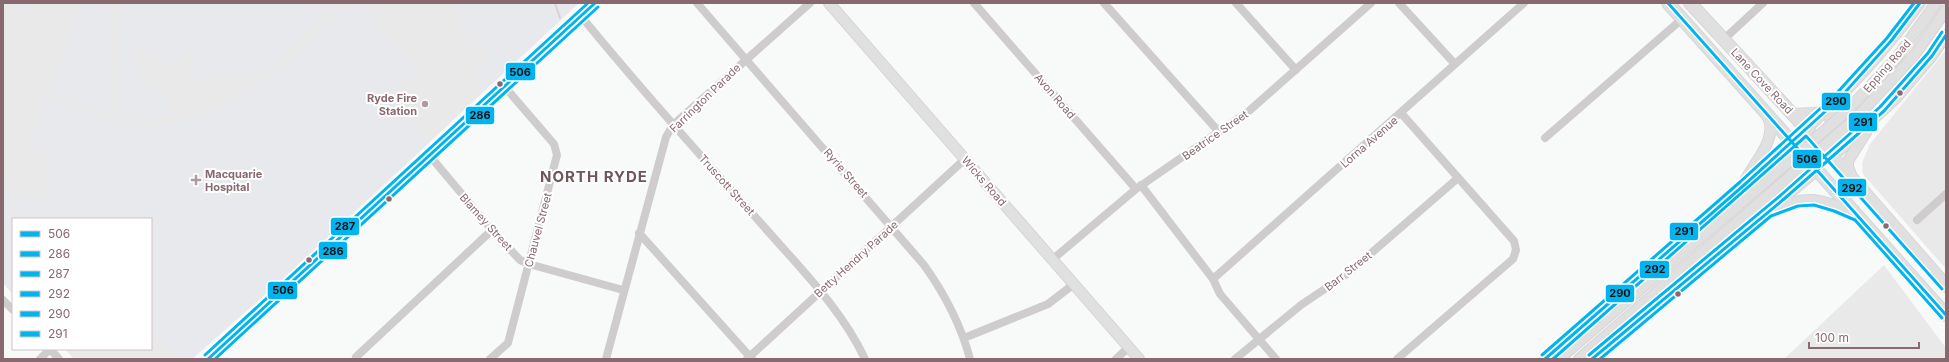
<svg xmlns="http://www.w3.org/2000/svg" width="1949" height="362" font-family="Inter,sans-serif">
<style>
.built{fill:#eae9e9}
.green{fill:#e8e9ed}
.lines{fill:none;stroke-linecap:round;stroke-linejoin:round}
.stream{stroke:#dbd0d5;stroke-width:2}
.major-casing{stroke:#d6d5d5;stroke-width:12}
.highway-casing{stroke:#d6d5d5;stroke-width:14}
.minor{stroke:#cecccd;stroke-width:8}
.major{stroke:#e1e0e0;stroke-width:10}
.highway{stroke:#e1e0e0;stroke-width:12}
.major-bridge-casing{stroke:#d6d5d5;stroke-width:12;stroke-linecap:butt}
.major-bridge{stroke:#e1e0e0;stroke-width:10}
.bus-1-casing{stroke:#fff;stroke-width:6}
.bus-2-casing{stroke:#fff;stroke-width:6}
.bus-3-casing{stroke:#fff;stroke-width:6}
.bus-4-casing{stroke:#fff;stroke-width:6}
.bus-5-casing{stroke:#fff;stroke-width:6}
.bus-6-casing{stroke:#fff;stroke-width:6}
.bus-1{stroke:#00b5ef;stroke-width:3}
.bus-2{stroke:#00b5ef;stroke-width:3}
.bus-3{stroke:#00b5ef;stroke-width:3}
.bus-4{stroke:#00b5ef;stroke-width:3}
.bus-5{stroke:#00b5ef;stroke-width:3}
.bus-6{stroke:#00b5ef;stroke-width:3}
.bus-dot{fill:#88696f;stroke:#fff;stroke-width:1.5}
.poi-dot{fill:#af9b9f;stroke:#fff;stroke-width:1.5}
.labels{text-anchor:middle;dominant-baseline:central;stroke-width:4;stroke-linejoin:round;paint-order:stroke}
.street-label{font-size:11px;fill:#88696f;stroke:#fff}
.poi-label{font-size:11px;font-weight:bold;fill:#88696f;stroke:#fff;text-anchor:end}
.district-label{font-size:15px;font-weight:bold;letter-spacing:1px;fill:#6d575b;stroke:#fff}
.line-badge{stroke:#fff;stroke-width:1.5}
.pale-badge-label{font-size:11px;text-anchor:middle;font-weight:bold;fill:#111}
</style>
<rect width="100%" height="100%" fill="#f8f9f9"/>
<path class="built" d="M3,3H579L275,286L192,359H74L65,349H151V219H13V294L3,283Z
M1946,50V269L1863,174L1862,163L1870,144Z
M1884,265L1946,348V359H1784Z"/>
<path class="green" d="M7,3H29L28,21L22,12Z
M82,3H94L105,7L106,3H113L110,105C109,113 103,114 96,112L51,91L50,86Z
M120,3H313L314,8C323,7 331,3 338,3L279,59L255,76L231,79L228,74L192,78V72L197,59L184,53L179,66H177L134,46L128,60L143,67L136,81L167,95L168,112C160,124 133,118 120,117L117,110Z
M350,3H360L379,21L375,25L415,69L419,65L421,67L389,97L430,142L192,359H182L156,337L151,341V219H13V294L3,283V187L46,203L51,155L29,142L46,108L40,104L45,94C143,150 210,126 292,57C312,40 328,17 350,3Z
M458,3H579L483,92L475,84L476,68L486,69L487,47H478V35L464,34L457,15Z"/>
<g class="lines">
<path class="stream" d="M555,3L560,18"/>
<defs>
<path id="major" d="M829,3L1139,359
M1836,105C1828,120 1828,122 1839,136H1848L1857,133
M1848,110L1898,56L1936,3
M1792,114L1815,113L1827,111
M1855,119L1913,57L1946,10
M1806,129C1848,91 1886,49 1920,3
M1832,157L1895,99L1932,56L1946,35
M1852,177L1848,167V161L1868,129
M1745,181C1755,161 1778,139 1768,117
M1777,208C1812,193 1824,201 1857,215
M1545,359L1792,142
M1559,359L1764,183
M1579,359L1772,192
M1592,359L1817,170"/>
<path id="highway" d="M1668,3L1946,315
M1690,3L1857,184L1946,286"/>
</defs>
<use href="#major" class="major-casing"/>
<use href="#highway" class="highway-casing"/>
<path class="minor" d="M697,3L924,265C944,293 961,325 970,359
M974,3L1136,189
M1104,3L1219,132
M1236,3L1296,70
M1399,3L1454,63
M581,16C640,89 704,159 766,229C802,270 842,310 865,359
M1723,40L1763,3
M1545,138L1682,19
M430,156L492,230L520,260L529,264L623,290
M1141,185L1213,279L1220,294L1276,359
M1917,220L1946,194
M639,233L752,359
M1053,259L1136,189L1249,111L1371,3
M1213,279L1524,3
M3,300L13,310
M964,338L1048,304L1074,284
M50,349L59,359
M356,357L492,230
M40,359L50,349
M208,359L288,287L595,3
M490,359L508,343L557,155L554,144L505,87
M606,359L666,137L673,125L810,3
M747,359L965,159
M1116,359L1129,347
M1235,359L1301,305L1347,274L1458,178
M1397,359L1513,259L1516,250L1514,241L1401,113"/>
<use href="#major" class="major"/>
<use href="#highway" class="highway"/>
<defs>
<path id="major-bridge" d="M1764,183L1848,110
M1772,192L1855,119"/>
</defs>
<use href="#major-bridge" class="major-bridge-casing"/>
<use href="#major-bridge" class="major-bridge"/>
<defs>
<path id="bus-1" d="M1668,3L1946,315
M208,359L595,3"/>
<path id="bus-2" d="M215,359L598,7"/>
<path id="bus-3" d="M205,355L588,3"/>
<path id="bus-4" d="M1553,359L1806,136L1942,289
M1600,359L1771,216L1798,206L1814,205L1834,211L1855,220L1942,318"/>
<path id="bus-5" d="M1545,359L1743,186L1839,99L1891,41L1920,3
M1592,359L1784,199L1884,111L1932,56L1946,35"/>
<path id="bus-6" d="M1542,355L1740,182L1835,95L1887,38L1914,3
M1589,355L1781,195L1880,107L1928,53L1942,32"/>
</defs>
<use href="#bus-1" class="bus-1-casing"/>
<use href="#bus-2" class="bus-2-casing"/>
<use href="#bus-3" class="bus-3-casing"/>
<use href="#bus-4" class="bus-4-casing"/>
<use href="#bus-5" class="bus-5-casing"/>
<use href="#bus-6" class="bus-6-casing"/>
<use href="#bus-1" class="bus-1"/>
<use href="#bus-2" class="bus-2"/>
<use href="#bus-3" class="bus-3"/>
<use href="#bus-4" class="bus-4"/>
<use href="#bus-5" class="bus-5"/>
<use href="#bus-6" class="bus-6"/>
</g>
<g class="bus-dot">
<circle cx="500" cy="84" r="3.5"/>
<circle cx="1900" cy="93" r="3.5"/>
<circle cx="389" cy="199" r="3.5"/>
<circle cx="1886" cy="226" r="3.5"/>
<circle cx="309" cy="260" r="3.5"/>
<circle cx="1678" cy="294" r="3.5"/>
</g>
<g class="poi-dot">
<circle cx="425" cy="104" r="4"/>
<path d="M194 174h4v4h4v4h-4v4h-4v-4h-4v-4h4z"/>
</g>
<g class="labels">
<g class="street-label">
<text transform="translate(1887 66) rotate(-49)">Epping Road</text>
<text transform="translate(1762 81) rotate(47)">Lane Cove Road</text>
<text transform="translate(1055 96) rotate(49)">Avon Road</text>
<text transform="translate(705 98) rotate(-44)">Farrington Parade</text>
<text transform="translate(1215 135) rotate(-35)">Beatrice Street</text>
<text transform="translate(1369 142) rotate(-41)">Lorna Avenue</text>
<text transform="translate(846 173) rotate(49)">Ryrie Street</text>
<text transform="translate(984 181) rotate(49)">Wicks Road</text>
<text transform="translate(727 185) rotate(48)">Truscott Street</text>
<text transform="translate(486 222) rotate(48)">Blamey Street</text>
<text transform="translate(538 230) rotate(-75)">Chauvel Street</text>
<text transform="translate(856 259) rotate(-42)">Betty Hendry Parade</text>
<text transform="translate(1348 271) rotate(-38)">Barr Street</text>
</g>
<g class="poi-label">
<text x="417" y="98">Ryde Fire<tspan x="417" dy="13">Station</tspan></text>
<text x="205" y="174" text-anchor="start">Macquarie<tspan x="205" dy="13">Hospital</tspan></text>
</g>
<g class="district-label">
<text x="594" y="176">NORTH RYDE</text>
</g>
</g>
<g class="line-badge">
<rect x="505" y="62" width="31" height="19" rx="4" fill="#00b5ef"/>
<rect x="1821" y="92" width="30" height="19" rx="4" fill="#00b5ef"/>
<rect x="465" y="106" width="30" height="19" rx="4" fill="#00b5ef"/>
<rect x="1848" y="112" width="30" height="20" rx="4" fill="#00b5ef"/>
<rect x="1792" y="149" width="30" height="20" rx="4" fill="#00b5ef"/>
<rect x="1837" y="178" width="30" height="19" rx="4" fill="#00b5ef"/>
<rect x="330" y="217" width="30" height="19" rx="4" fill="#00b5ef"/>
<rect x="1669" y="222" width="30" height="19" rx="4" fill="#00b5ef"/>
<rect x="318" y="241" width="30" height="19" rx="4" fill="#00b5ef"/>
<rect x="1639" y="260" width="31" height="19" rx="4" fill="#00b5ef"/>
<rect x="267" y="281" width="31" height="19" rx="4" fill="#00b5ef"/>
<rect x="1605" y="284" width="30" height="19" rx="4" fill="#00b5ef"/>
</g>
<g class="pale-badge-label">
<text x="520" y="76">506</text>
<text x="1836" y="105">290</text>
<text x="480" y="119">286</text>
<text x="1863" y="126">291</text>
<text x="1807" y="163">506</text>
<text x="1852" y="192">292</text>
<text x="345" y="230">287</text>
<text x="1684" y="235">291</text>
<text x="333" y="255">286</text>
<text x="1655" y="273">292</text>
<text x="283" y="294">506</text>
<text x="1620" y="297">290</text>
</g>
<rect width="1949" height="362" fill="none" stroke="#88696f" stroke-width="8"/>
<rect x="12" y="218" width="140" height="132" fill="#ffffff" stroke="#cfc3c5"/>
<rect x="20" y="231" width="20" height="6" fill="#00b5ef" stroke="#cfc3c5"/>
<text x="48" y="238" font-size="12" fill="#88696f">506</text>
<rect x="20" y="251" width="20" height="6" fill="#00b5ef" stroke="#cfc3c5"/>
<text x="48" y="258" font-size="12" fill="#88696f">286</text>
<rect x="20" y="271" width="20" height="6" fill="#00b5ef" stroke="#cfc3c5"/>
<text x="48" y="278" font-size="12" fill="#88696f">287</text>
<rect x="20" y="291" width="20" height="6" fill="#00b5ef" stroke="#cfc3c5"/>
<text x="48" y="298" font-size="12" fill="#88696f">292</text>
<rect x="20" y="311" width="20" height="6" fill="#00b5ef" stroke="#cfc3c5"/>
<text x="48" y="318" font-size="12" fill="#88696f">290</text>
<rect x="20" y="331" width="20" height="6" fill="#00b5ef" stroke="#cfc3c5"/>
<text x="48" y="338" font-size="12" fill="#88696f">291</text>
<path d="M1809 342v6h110v-6" fill="none" stroke="#88696f" stroke-width="2"/>
<text x="1815" y="342" font-size="12" fill="#88696f" stroke="#ffffff" stroke-width="3" paint-order="stroke">100 m</text>
</svg>
